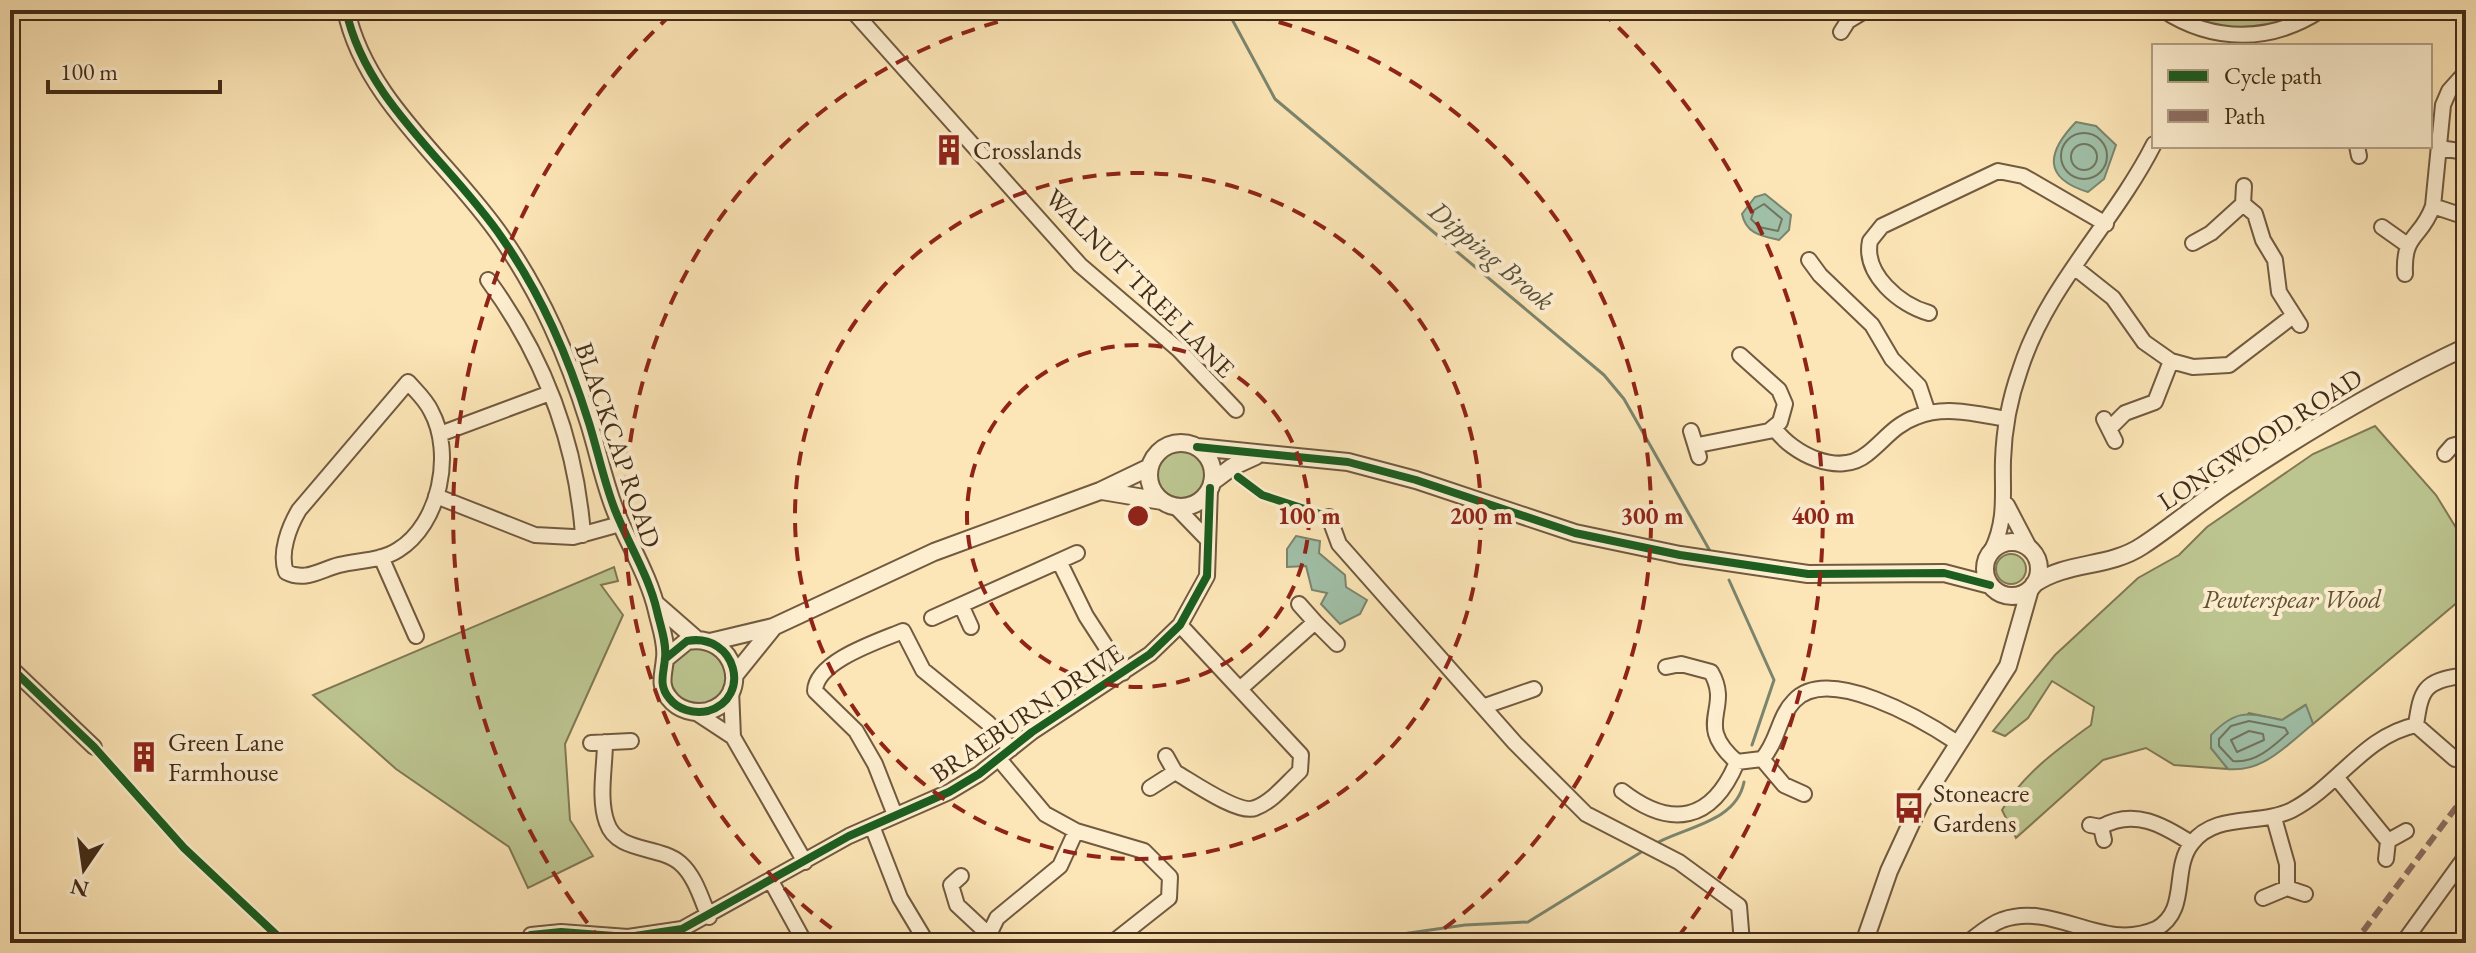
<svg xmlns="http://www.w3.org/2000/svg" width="2476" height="953" font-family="'EB Garamond',serif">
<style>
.green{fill:#bcc590;stroke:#807854;stroke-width:2}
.water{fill:#a0c0a8;stroke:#7b856e;stroke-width:2}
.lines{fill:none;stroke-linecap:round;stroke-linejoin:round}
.shore{stroke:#727660;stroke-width:2}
.stream{stroke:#7b856e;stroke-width:3}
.minor-casing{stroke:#715a3f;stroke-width:18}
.tertiary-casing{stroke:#715a3f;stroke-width:20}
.minor{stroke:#fdeed0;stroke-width:14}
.tertiary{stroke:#fdeed0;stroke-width:16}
.quiet{stroke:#8d6e63;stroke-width:6;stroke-dasharray:12 6;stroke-linecap:butt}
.cycleway-casing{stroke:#fdeed0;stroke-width:13}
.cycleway{stroke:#1b5e20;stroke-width:8}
.ring{fill:none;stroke:#8f2418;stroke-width:4;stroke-dasharray:14 10}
.labels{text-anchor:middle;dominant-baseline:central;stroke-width:8;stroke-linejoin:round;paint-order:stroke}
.poi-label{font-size:26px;fill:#432c17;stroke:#fdeed0;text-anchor:start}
.street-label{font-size:26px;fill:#432c17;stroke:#fdeed0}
.park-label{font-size:26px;font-style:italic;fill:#615235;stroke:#fdeed0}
.water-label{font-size:28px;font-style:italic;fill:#5a513b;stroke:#fdeed0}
.centre{fill:#8f2418;stroke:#fdeed0;stroke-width:4}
.ring-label{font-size:24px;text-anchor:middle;font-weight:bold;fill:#8f2418;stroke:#fdeed0;stroke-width:8;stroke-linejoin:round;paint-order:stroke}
</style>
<rect width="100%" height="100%" fill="#fce5b6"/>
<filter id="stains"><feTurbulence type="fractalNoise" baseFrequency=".0025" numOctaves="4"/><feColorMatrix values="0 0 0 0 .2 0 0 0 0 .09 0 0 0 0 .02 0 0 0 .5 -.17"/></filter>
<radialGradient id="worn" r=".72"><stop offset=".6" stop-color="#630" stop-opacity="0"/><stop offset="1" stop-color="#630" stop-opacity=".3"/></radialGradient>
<path class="green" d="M2161,10H2318L2301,20L2235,34Z
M2375,426L2436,495L2466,544V595L2313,724L2305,705L2282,720L2249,713L2211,748L2228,769L2174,765L2146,748L2103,760L2016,838L2002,810C2024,773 2057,750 2091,725L2094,707L2052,681L2028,718L2005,736L1993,731L2055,655L2138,578L2179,555L2207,527L2313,454Z
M1157 474a24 24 0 1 1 48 0a24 24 0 1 1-48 0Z
M1996 569a15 15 0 1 1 30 0a15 15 0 1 1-30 0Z
M614,567L618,581L601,585L623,615L565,744L570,820L593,856L528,888L509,847L396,769L313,695Z
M669 676a29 29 0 1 1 58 0a29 29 0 1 1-58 0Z"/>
<path class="water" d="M2076,122L2096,126L2116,145L2104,179L2088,192C2042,178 2047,152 2076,122Z
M1765,194L1791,215L1789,230L1779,240C1762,236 1746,234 1742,214L1755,197Z
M1296,536L1320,541L1319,553L1345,575L1346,587L1367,600L1360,614L1340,624L1321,604L1327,593L1312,590L1306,566L1287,567V549Z
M2306,705L2313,724C2288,744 2263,773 2228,769L2211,748V735C2237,708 2248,713 2282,720Z"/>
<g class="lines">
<path class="shore" d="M2061 156a23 23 0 1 1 46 0a23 23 0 1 1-46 0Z
M2071 157a13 13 0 1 1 26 0a13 13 0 1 1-26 0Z
M1764,204L1782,219L1778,231L1759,227L1751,219L1754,210Z
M2249,721L2285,728L2288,733C2273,747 2254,764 2233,761L2219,746V739L2231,726Z
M2249,731L2263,734L2264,740L2237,752L2231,740Z"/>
<path class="stream" d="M1227,10L1275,99L1604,375L1624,399L1710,551
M1729,580L1774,680L1752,745
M1653,845C1683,827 1736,823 1744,782
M1339,943L1465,925L1528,922L1643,851"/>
<defs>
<path id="minor" d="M852,10L1080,265L1179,350L1236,410
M2163,10C2213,43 2271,43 2321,10
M1841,32L1848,21L1866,10
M2357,146L2359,156
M2439,148L2466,152
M2243,204L2244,186
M2433,206L2466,217
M2382,227L2406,244
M2193,243L2211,233L2243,204L2255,214L2263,240L2275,260L2279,292L2300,325
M1809,260L1820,275L1872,325L1892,359L1919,386L1928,413
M2074,267L2113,298L2144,342L2171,361L2193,367L2229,365L2293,316
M2405,274C2403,232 2421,240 2433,206L2443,105L2449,91L2466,72
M488,280C543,355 576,441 583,535
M1929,313C1900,305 1863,274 1870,241L1882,226L1998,171L2023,176L2106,224
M408,382C416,391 426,400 431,411C454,453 440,524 398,550C381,561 359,560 339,565C320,570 305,582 286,572C279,553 289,527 299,510Z
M2104,419L2115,441
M2111,427L2125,413L2155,402L2171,361
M1775,429C1793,454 1839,477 1867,454C1884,441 1894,425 1916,417C1945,405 1977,414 2007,419
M1691,431L1699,457
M440,434L550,393
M1698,445L1769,431L1780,422L1785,404L1779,390L1740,355
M2445,454L2452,446L2466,442
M436,496L535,535L573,537L620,524
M2007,505L2030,549
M1175,506L1206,538
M1329,517L1339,544L1515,743L1586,814L1679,862L1739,906L1742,943
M1992,550C2007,519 2002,493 2003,460C2004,429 2010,398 2020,370C2047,285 2114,223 2154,144
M381,557L416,636
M1059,561L1086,616L1123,673
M961,605L971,627
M932,618L1077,553
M1315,622L1337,644
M10,667L94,747
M1666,667L1681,664L1711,672C1733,710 1692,723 1737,762L1762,759C1778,742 1778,717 1794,701C1828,664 1923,720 1956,742
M1241,688L1315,622L1299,604
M731,690L733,737L805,862
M1485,706L1534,689
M695,712L733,737
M2416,725L2455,759
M605,742C605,767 598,799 607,823C617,853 659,845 680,863C695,876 701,898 709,917
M591,743L631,741
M1166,756L1175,772
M999,759L1045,814L1076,831L1144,851L1170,877L1169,898L1112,943
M1762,759L1784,785L1804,794
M2336,777L2388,841
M1150,788L1175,772C1191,781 1239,815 1255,808C1272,802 1287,783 1300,771L1301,755L1180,625
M1622,791C1671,829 1712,822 1737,762
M895,815L875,764L856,731L815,691C816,661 879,641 903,631L923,670L988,723L1011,749
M2274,818L2287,864V888
M2090,825L2101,827L2104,840
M872,826L900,898L927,943
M2101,827C2134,808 2163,825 2191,843
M2386,859L2388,841L2406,831
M961,876L951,885L957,905L987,933
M771,881L805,943
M2263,898L2287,888L2305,894
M531,935L561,932L628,937L682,929L849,836L949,792L979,774L1032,732L1150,654L1180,625L1207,576L1210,488
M1865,939L1882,943
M985,943L997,918L1060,866L1076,831
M1967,943C1978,935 1990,924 2002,920C2055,901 2102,953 2156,929C2190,910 2171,869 2192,843C2216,812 2260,826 2292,810C2338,786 2364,736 2416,725C2421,690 2424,681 2461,676
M2403,943L2466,856"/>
<path id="tertiary" d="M346,10C365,101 452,164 502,238C542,296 568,356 589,423C598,452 604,482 615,510C628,543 649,576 657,611C660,625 667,643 665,658C664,673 658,685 669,698C678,710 694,714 708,711C753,698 736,632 687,641L665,659
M1149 475a32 32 0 1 1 64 0a32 32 0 1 1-64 0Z
M1197,447L1348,462L1416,480L1575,533L1680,555L1808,574L1944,573L1990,585
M1212,482L1232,467L1256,456
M1102,491L1162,501
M1985 569a27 27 0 1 1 54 0a27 27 0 1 1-54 0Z
M2034,584C2067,561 2109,568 2142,546C2173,526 2201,501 2232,481C2307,431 2385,385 2466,347
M656,604L696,639
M710,642L773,627L934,552L1100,491L1150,467
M734,676L772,629
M1864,943L1889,871L1920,804L2008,666L2030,589"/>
</defs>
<use href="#minor" class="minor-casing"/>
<use href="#tertiary" class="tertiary-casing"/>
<use href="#minor" class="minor"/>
<use href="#tertiary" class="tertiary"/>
<path class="quiet" d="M2349,943L2364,930L2466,794"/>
<defs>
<path id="cycleway" d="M346,10C365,101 452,164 502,238C542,296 568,356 589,423C598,452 604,482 615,510C628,543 649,576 657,611C660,625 667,643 665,658C664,673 658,685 669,698C678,710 694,714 708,711C753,698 736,632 687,641L665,659
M1197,447L1348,462L1416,480L1575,533L1680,555L1808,574L1944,573L1990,585
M1238,477L1262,495L1329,517
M10,667L94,747L184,848L285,943
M531,935L561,932L628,937L682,929L849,836L949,792L979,774L1032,732L1150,654L1180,625L1207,576L1210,488"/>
</defs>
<use href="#cycleway" class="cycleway-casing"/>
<use href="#cycleway" class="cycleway"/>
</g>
<g class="ring">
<circle cx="1138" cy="516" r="171"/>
<circle cx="1138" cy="516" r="343"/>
<path d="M851 942A514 514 0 0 1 1044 11M1232 11A514 514 0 0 1 1425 942"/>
<path d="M602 942A685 685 0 0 1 675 11M1601 11A685 685 0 0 1 1674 942"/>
</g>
<defs>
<symbol id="building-bare" viewBox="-9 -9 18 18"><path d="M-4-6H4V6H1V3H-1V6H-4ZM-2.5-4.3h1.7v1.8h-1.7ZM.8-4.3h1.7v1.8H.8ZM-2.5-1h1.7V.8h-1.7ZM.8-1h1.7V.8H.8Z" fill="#8f2418" stroke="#fdeed0" stroke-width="2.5" paint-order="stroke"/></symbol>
<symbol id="bus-bare" viewBox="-9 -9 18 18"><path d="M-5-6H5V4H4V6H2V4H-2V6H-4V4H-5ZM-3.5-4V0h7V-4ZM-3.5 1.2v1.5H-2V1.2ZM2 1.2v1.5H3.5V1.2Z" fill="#8f2418" stroke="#fdeed0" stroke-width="2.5" paint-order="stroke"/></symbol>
</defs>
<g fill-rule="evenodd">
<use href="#building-bare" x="927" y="128" width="44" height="44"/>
<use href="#building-bare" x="122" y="735" width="44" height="44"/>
<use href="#bus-bare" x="1887" y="786" width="44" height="44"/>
</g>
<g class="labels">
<g class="poi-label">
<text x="973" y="150">Crosslands</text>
<text x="168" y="742">Green Lane<tspan x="168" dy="30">Farmhouse</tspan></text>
<text x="1933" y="793">Stoneacre<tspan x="1933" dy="30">Gardens</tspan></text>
</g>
<g class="street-label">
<text transform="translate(1140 283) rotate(45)">WALNUT TREE LANE</text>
<text transform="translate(2260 439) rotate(-33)">LONGWOOD ROAD</text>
<text transform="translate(618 445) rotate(71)">BLACKCAP ROAD</text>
<text transform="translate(1027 713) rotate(-34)">BRAEBURN DRIVE</text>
</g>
<g class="park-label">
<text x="2292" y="599">Pewterspear Wood</text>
</g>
<g class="water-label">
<text transform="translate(1492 255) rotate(40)">Dipping Brook</text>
</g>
</g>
<circle cx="1138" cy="516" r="12" class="centre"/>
<g class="ring-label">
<text x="1309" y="524">100 m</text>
<text x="1481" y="524">200 m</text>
<text x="1652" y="524">300 m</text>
<text x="1823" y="524">400 m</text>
</g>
<rect width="2476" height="953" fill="none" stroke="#fce5b6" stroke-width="40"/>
<rect x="12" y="12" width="2452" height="929" fill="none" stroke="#432c17" stroke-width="4"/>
<rect x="20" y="20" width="2436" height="913" fill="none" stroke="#432c17" stroke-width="2"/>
<rect x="2152" y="44" width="280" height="104" fill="#fdeed0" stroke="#b3a086" stroke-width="2"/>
<rect x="2168" y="70" width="40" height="12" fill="#1b5e20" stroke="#b3a086" stroke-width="2"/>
<text x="2224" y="84" font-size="24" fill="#432c17">Cycle path</text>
<rect x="2168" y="110" width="40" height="12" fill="#8d6e63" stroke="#b3a086" stroke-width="2"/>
<text x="2224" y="124" font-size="24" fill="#432c17">Path</text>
<g transform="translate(84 869) rotate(193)" stroke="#fdeed0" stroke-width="6" paint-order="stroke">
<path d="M0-6L14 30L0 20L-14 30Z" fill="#432c17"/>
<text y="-12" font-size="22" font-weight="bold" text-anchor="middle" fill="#432c17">N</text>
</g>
<path d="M48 80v12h172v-12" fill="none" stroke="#432c17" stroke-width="4"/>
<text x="60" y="80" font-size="24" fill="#432c17" stroke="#fdeed0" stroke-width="6" paint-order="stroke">100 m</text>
<rect width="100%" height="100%" filter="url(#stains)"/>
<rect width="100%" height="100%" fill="url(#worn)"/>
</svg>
